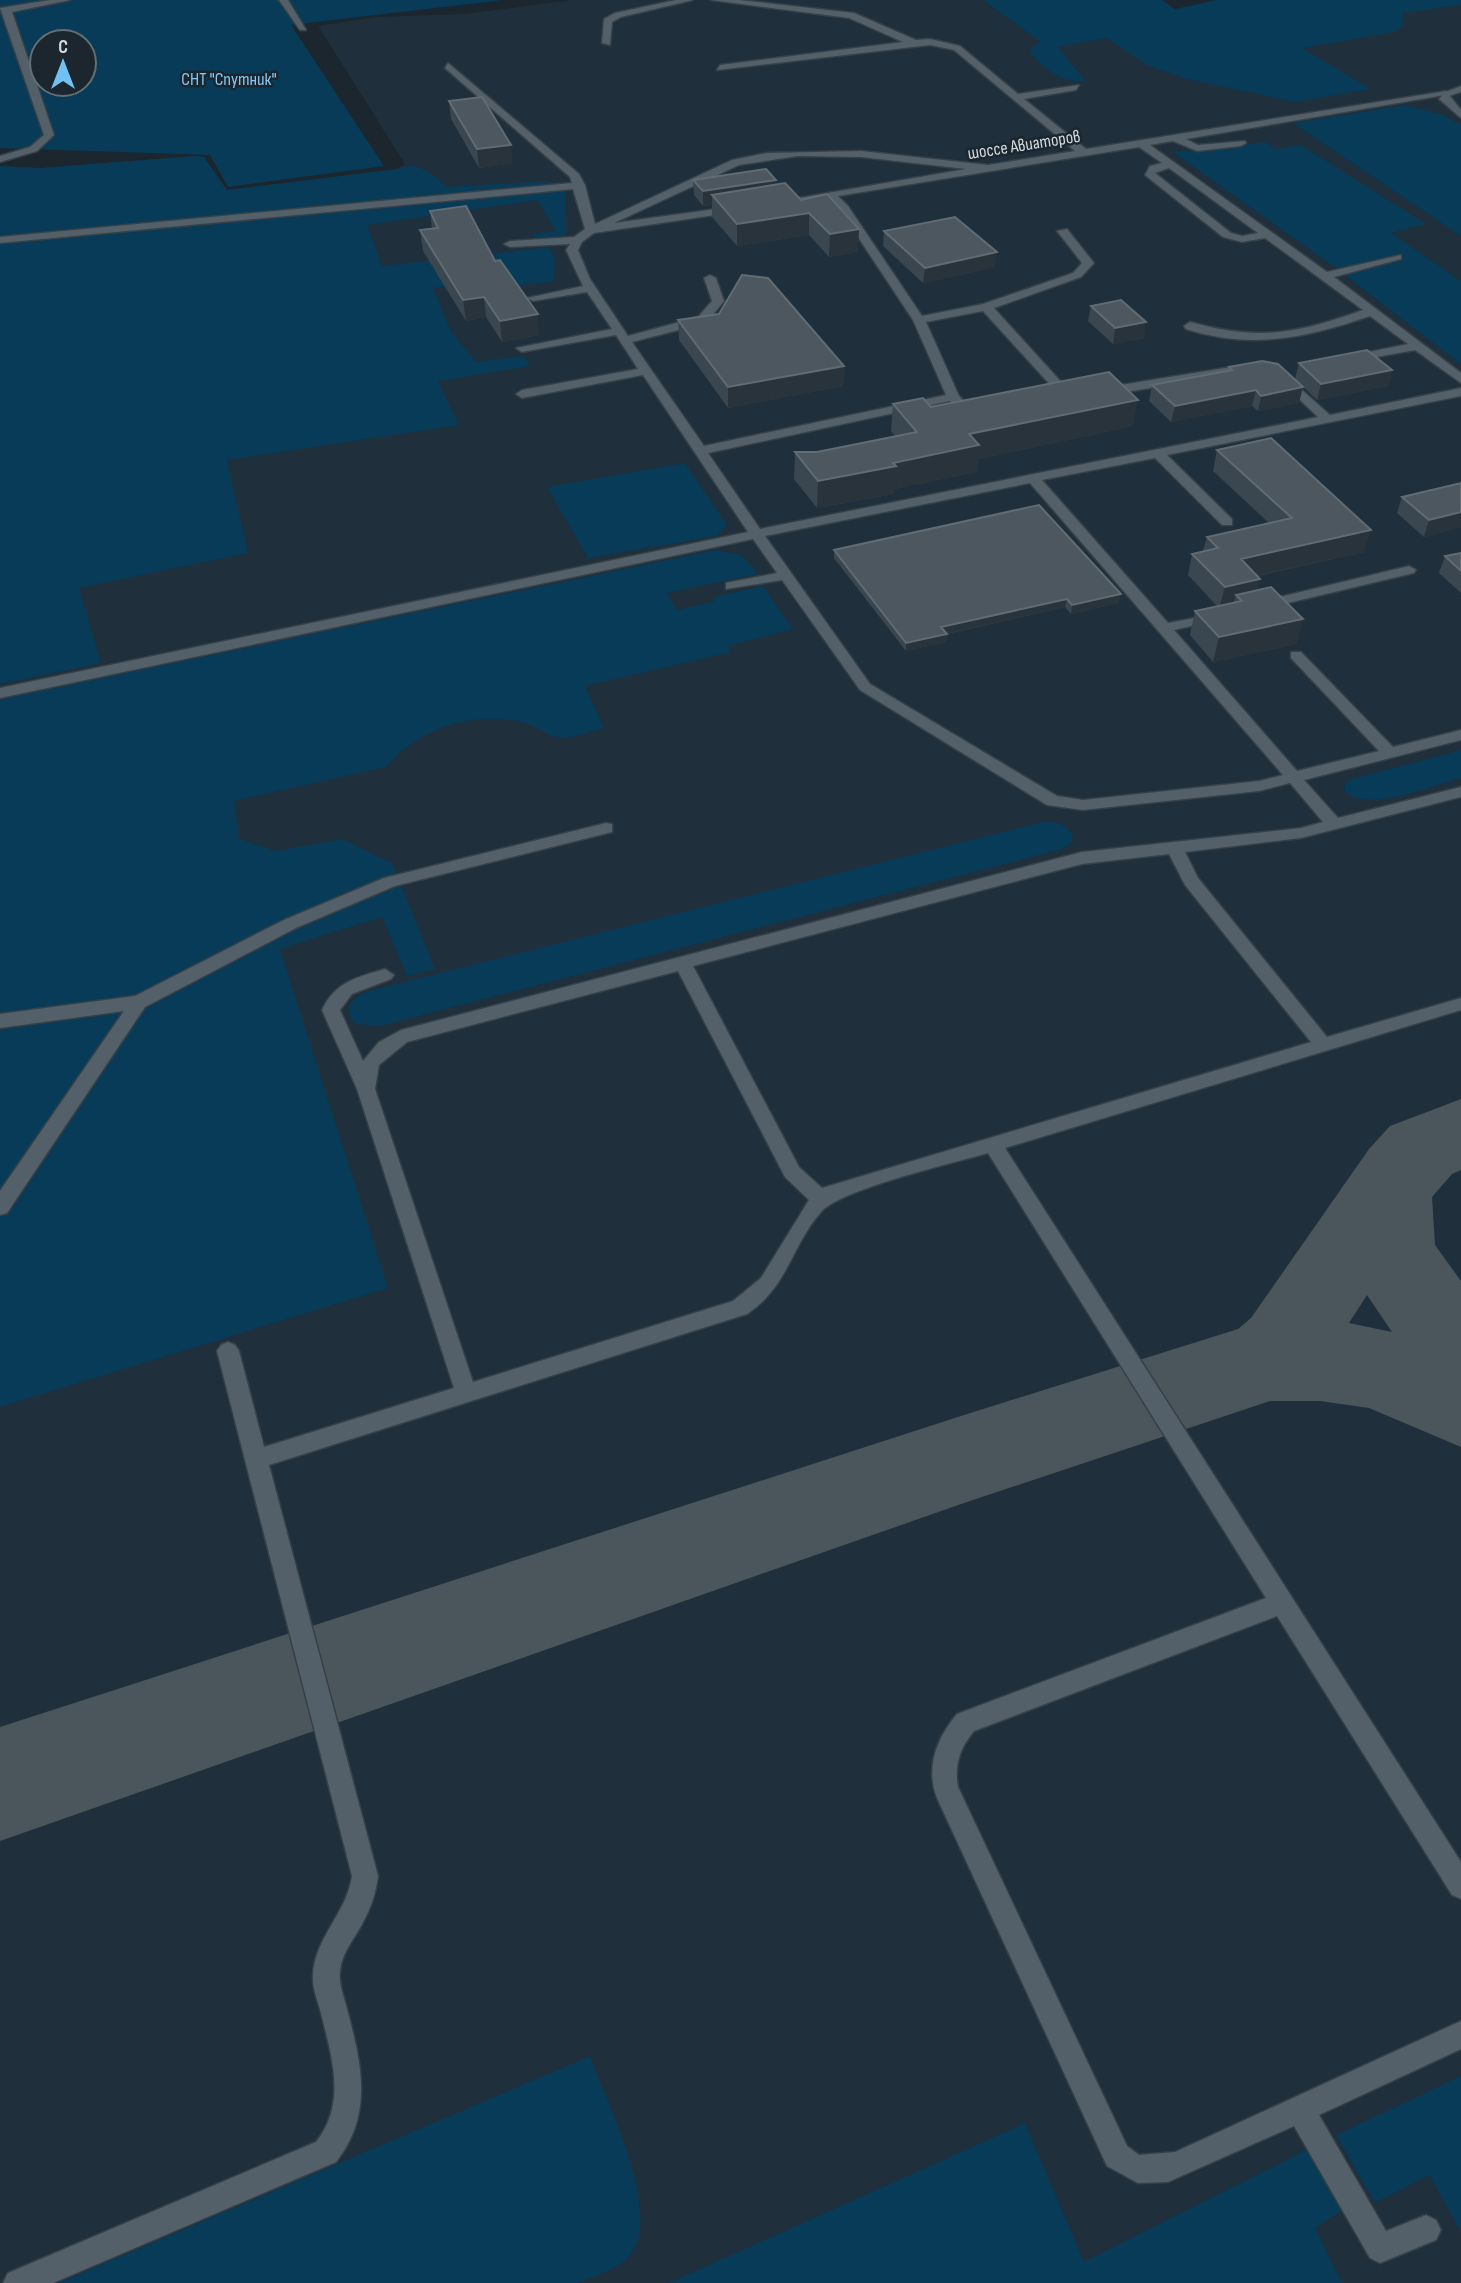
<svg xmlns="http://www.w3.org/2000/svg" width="1461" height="2283" font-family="'Sofia Sans Condensed',sans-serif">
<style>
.built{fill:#1f2f3b}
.green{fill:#073b57;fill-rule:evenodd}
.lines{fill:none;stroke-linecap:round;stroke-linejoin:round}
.taxiway{fill:#4b565c;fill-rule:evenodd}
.service-casing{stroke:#364046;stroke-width:3}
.tertiary-casing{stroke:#364046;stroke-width:3}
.secondary-casing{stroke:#364046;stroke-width:3}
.service{fill:#53606a;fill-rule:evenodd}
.tertiary{fill:#53606a;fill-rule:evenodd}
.secondary{fill:#53606a;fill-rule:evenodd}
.wall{fill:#3b4750}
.shaded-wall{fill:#28333c}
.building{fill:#4c575f;stroke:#616b73;stroke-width:2}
.labels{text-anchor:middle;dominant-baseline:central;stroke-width:5;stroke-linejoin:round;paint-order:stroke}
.far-park-label{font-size:18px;fill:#86c8f5;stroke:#1b262e}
.far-street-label{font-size:18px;fill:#d2dadf;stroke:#1b262e}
</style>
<rect width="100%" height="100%" fill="#1b262e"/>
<path class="built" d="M572,0H983L1031,34L1461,0V2283H0V166L40,168L196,156L204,157L227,190L397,169L405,164L318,26L375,17L464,14Z"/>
<path class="green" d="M0,0H503L291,25L384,166L228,187L210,155L0,148ZM42,42H84V84H42Z
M983,0H1162L1175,9L1217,0H1461V5L1402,13L1404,25L1394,32L1302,48L1371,89L1295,102L1183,78L1149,66L1107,38L1058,47L1086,82C1060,82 1045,71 1029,50L1040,41Z
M1405,105L1444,115L1461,125V236L1293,123Z
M1266,142L1275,149L1301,145L1426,224L1391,233L1461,281V364L1340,271L1173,152Z
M196,156L204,157L227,190L397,169C418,160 431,172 446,187L549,181L565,191L566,236L534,238L532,234L555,231L538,200L367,225L382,266L549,247L555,257L554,281L506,287L502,281L433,288L452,333L476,362L524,356L530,366L438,381L459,425L227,460L248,553L79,588L101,663L0,684V166L40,168Z
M685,463L727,525L717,536L588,558L547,487Z
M715,550L742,555L758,574L667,593L677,610L715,601L713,597L763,586L793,629L728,646L731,652L585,686L604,728C591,731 575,738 562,738C551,738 534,725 522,722C473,711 419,728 386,767L234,801L239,839L276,851L342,839L392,863L435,969L407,976L382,917L280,949L388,1288L0,1407V699Z
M1461,750V778C1435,785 1363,815 1344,790L1345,783L1352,779Z
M1043,822C1056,821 1067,824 1073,836L1071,844L1062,849L380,1026L357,1024C340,1011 352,997 368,991Z
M590,2056C606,2101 664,2214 630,2255C618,2270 595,2276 578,2283H58Z
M1461,2076V2231L1429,2175L1375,2203L1336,2135Z
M1025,2123L1084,2262L1308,2149L1344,2209L1315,2228L1342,2283H669Z"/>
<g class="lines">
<path class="taxiway" d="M1461,1099V1170L1452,1174L1432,1197L1435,1245L1461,1281V1447L1369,1408L1320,1401H1270L964,1503L0,1841V1727L964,1415L1238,1329L1251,1318L1369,1149L1390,1126ZM1367,1295L1392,1332L1349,1323Z"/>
<defs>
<path id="service" d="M50,0H70L12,12L54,135L37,151L0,162V156L30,147L44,135L0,8Z
M279,0H288L306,30H300Z
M676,0H693L621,17L612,22L610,45L602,43L604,19L615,13Z
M711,0H739L854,13L916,40L930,39L960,46L1018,94L1079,85L1076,90L1024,99L1086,149L1446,91L1451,94L1186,139L1198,145L1245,141L1246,143L1241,146L1197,151L1173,141L1150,145L1327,272L1401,255V259L1334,277L1461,373V383L1415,350L1344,363V357L1408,344L1370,316C1307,338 1250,350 1186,329L1184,326L1190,322C1259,341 1296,334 1363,310L1265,238L1242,242L1223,237L1145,175L1150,166L1162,163L1139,147L838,196L848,206L922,316L983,304L1073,273L1082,263L1057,231L1067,229L1094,263L1081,277L994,308L1073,395V401H1065L983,311L926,322L959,396L966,403L986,409V415L958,409L950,401L708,453L760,529L1318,417L1279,380L1277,377L1283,373L1330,415L1461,388V396L1167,455L1232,519V525H1222L1155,458L1042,480L1168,623L1221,613V619L1174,630L1297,771L1379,751L1291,658V652H1301L1393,747L1461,730V740L1304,780L1338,818L1461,787V797L1301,838L1185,852L1198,878L1327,1037L1461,998V1010L1005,1148L1461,1862V1899L1452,1895L1277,1616L974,1731C960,1748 954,1765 958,1787L1127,2146L1139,2155L1175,2152L1461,2021V2049L1319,2115L1386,2231L1426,2215L1436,2220L1441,2230L1436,2240L1380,2263L1370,2258L1294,2126L1168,2182L1138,2183L1107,2166L937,1798C925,1767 937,1738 957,1714L1266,1598L988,1153C953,1163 843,1189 822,1211C791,1245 789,1286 747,1314L269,1465L378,1876C376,1892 371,1908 363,1922C355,1939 342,1951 340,1971C338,1985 345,1999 348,2013C362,2066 373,2115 336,2162L53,2283H3L8,2273L316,2142C347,2103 332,2058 321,2013C318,2001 312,1988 313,1976C314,1938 347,1913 352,1876L217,1351L221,1345L228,1342L235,1345L239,1351L264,1447L454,1388L357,1089L322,1010C335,982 357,977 385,969L394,975L391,979L352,994L340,1010L363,1061L379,1042L401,1030L1082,852L1301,828L1323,822L1290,783L1259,791L1083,810L1047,805L860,690L782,580L726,589V583L777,573L753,539L0,698V688L748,532L643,375L522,398L516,394L522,390L638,369L616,335L522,352L516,348L612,329L587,292L533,301L527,298L583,286L566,250L570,244L510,247L504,244L510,241L574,237L585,229L573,189L0,243V237L572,183L570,177L445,68L448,63L579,174L585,185L595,224L732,160L767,153L861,151L988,165L1075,151L954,50L930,45L717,70L720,65L903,42L849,18ZM798,156L861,157L966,169L770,203L775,206L828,198L840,210L913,320L946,395L704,446L632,342L706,323L724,301L716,278L710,275L704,278L712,301L698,317L628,336L590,279L578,250L582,242L594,233L742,211L743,209L738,206L614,223L739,165ZM1169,168L1258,233L1242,236L1231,233L1155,173ZM1030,483L1283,775L1259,781L1083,800L1057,796L870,684L765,536ZM1169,854L1185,885L1311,1042L822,1188L799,1167L693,966L1082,864ZM678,971L785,1177L809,1200L761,1278L733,1301L473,1382L375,1089L379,1065L407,1042Z
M1231,367L1237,371L1235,374L1102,396L1096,392L1102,388Z
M1409,566L1416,570L1414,573L1259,610L1252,606L1254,603Z
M606,823L612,824V832L395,886L296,928L145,1007L7,1213L0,1215V1191L124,1011L0,1028V1014L135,996L284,920L384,878Z"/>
<path id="tertiary" d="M1446,91L1461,110V118L1439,99Z"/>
<path id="secondary" d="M1461,86V92L1446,97L1441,94Z"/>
</defs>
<use href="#service" class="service-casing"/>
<use href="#tertiary" class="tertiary-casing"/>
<use href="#secondary" class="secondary-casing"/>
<use href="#service" class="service"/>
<use href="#tertiary" class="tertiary"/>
<use href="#secondary" class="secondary"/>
</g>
<path class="wall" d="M449,101L513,163L479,168L451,119Z
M693,180H776V185L801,200L858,252L829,257L809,235L737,246L712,217V205L703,206L694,195Z
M430,211L495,261L539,335L502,342L486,317L466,321L423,251L420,230L432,229Z
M884,231L995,267L923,283L883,246Z
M1091,306L1144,338L1113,344L1088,321Z
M678,320L844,366L843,386L728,408L679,340Z
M1299,363L1392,370L1388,386L1317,400L1295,379Z
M1229,367L1299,403L1258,411L1252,406L1171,422L1149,401L1152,385L1229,370Z
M893,404L931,407L1133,426L978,459L976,472L894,489V494L817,508L794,479L795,452H817L895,436L891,431Z
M1217,450L1364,552L1257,576L1260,579L1257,590L1303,619L1296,644L1213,662L1190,635L1195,611L1217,606L1188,575L1192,554L1203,551L1207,537L1269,523L1213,471Z
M1461,483V527L1424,537L1397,513L1402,497Z
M834,550L1119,603L1071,614L1065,607L947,634L946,642L906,651L834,558Z
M1461,553V593L1439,573L1445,556Z"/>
<path class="shaded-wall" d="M511,145L513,163L479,168L477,149Z
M776,180V195H712V205L703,206V191Z
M809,213V235L737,246V224Z
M859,229L858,252L829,257L830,234Z
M997,252L995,267L923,283L925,268Z
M484,297L486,317L466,321L463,300Z
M538,314L539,335L502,342L500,321Z
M1146,322L1144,338L1113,344L1115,328Z
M844,366L843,386L728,408V387Z
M1392,370L1388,386L1317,400L1321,384Z
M1303,387L1299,403L1258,411L1261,396Z
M1256,390L1252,406L1171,422L1175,406Z
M1138,400L1133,426L978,459L976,472L894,489V494L817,508L818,481L893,463L969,434Z
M1461,512V527L1424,537L1429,520Z
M1371,530L1364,552L1236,580L1241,559Z
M1260,579L1255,601H1242L1236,595L1233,605L1219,609L1225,587Z
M1121,594L1119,603L1071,614L1072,605Z
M1067,599L1065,607L941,635V627Z
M1303,619L1296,644L1213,662L1219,637Z
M947,634L946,642L906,651V643Z"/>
<path class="building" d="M482,97L511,145L477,149L449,101Z
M766,169L776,180L703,191L693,180Z
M785,183L801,200L827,194L859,229L830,234L809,213L737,224L712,195Z
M466,206L495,261L500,260L538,314L500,321L484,297L463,300L420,230L438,228L430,211Z
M955,217L997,252L925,268L884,231Z
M742,275L768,278L844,366L728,387L678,320L719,314Z
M1121,300L1146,322L1115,328L1091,306Z
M1367,350L1392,370L1321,384L1299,363Z
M1262,361L1278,364L1303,387L1261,396L1256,390L1175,406L1152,385L1232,370L1229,367Z
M1109,372L1138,400L969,434L979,445L893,463L896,466L818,481L795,452H817L917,432L893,404L923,398L931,407Z
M1271,438L1371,530L1241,559L1260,579L1225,587L1192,554L1218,548L1207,537L1292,518L1217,450Z
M1461,483V512L1429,520L1402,497Z
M1039,505L1121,594L1072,605L1067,599L941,627L947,634L906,643L834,550Z
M1461,553V571L1445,556Z
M1271,587L1303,619L1219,637L1195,611L1242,601L1236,595Z"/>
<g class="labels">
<g class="far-park-label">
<text x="229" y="79">СНТ "Спутник"</text>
</g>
<g class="far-street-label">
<text transform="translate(1024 145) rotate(-9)">шоссе Авиаторов</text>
</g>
</g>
<g transform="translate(63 63)"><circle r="33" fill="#1b262e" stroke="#646e75" stroke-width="2"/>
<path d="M0-5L12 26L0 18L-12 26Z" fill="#71c1f5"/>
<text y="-10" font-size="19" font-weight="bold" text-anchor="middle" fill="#d2dadf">С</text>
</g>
</svg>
